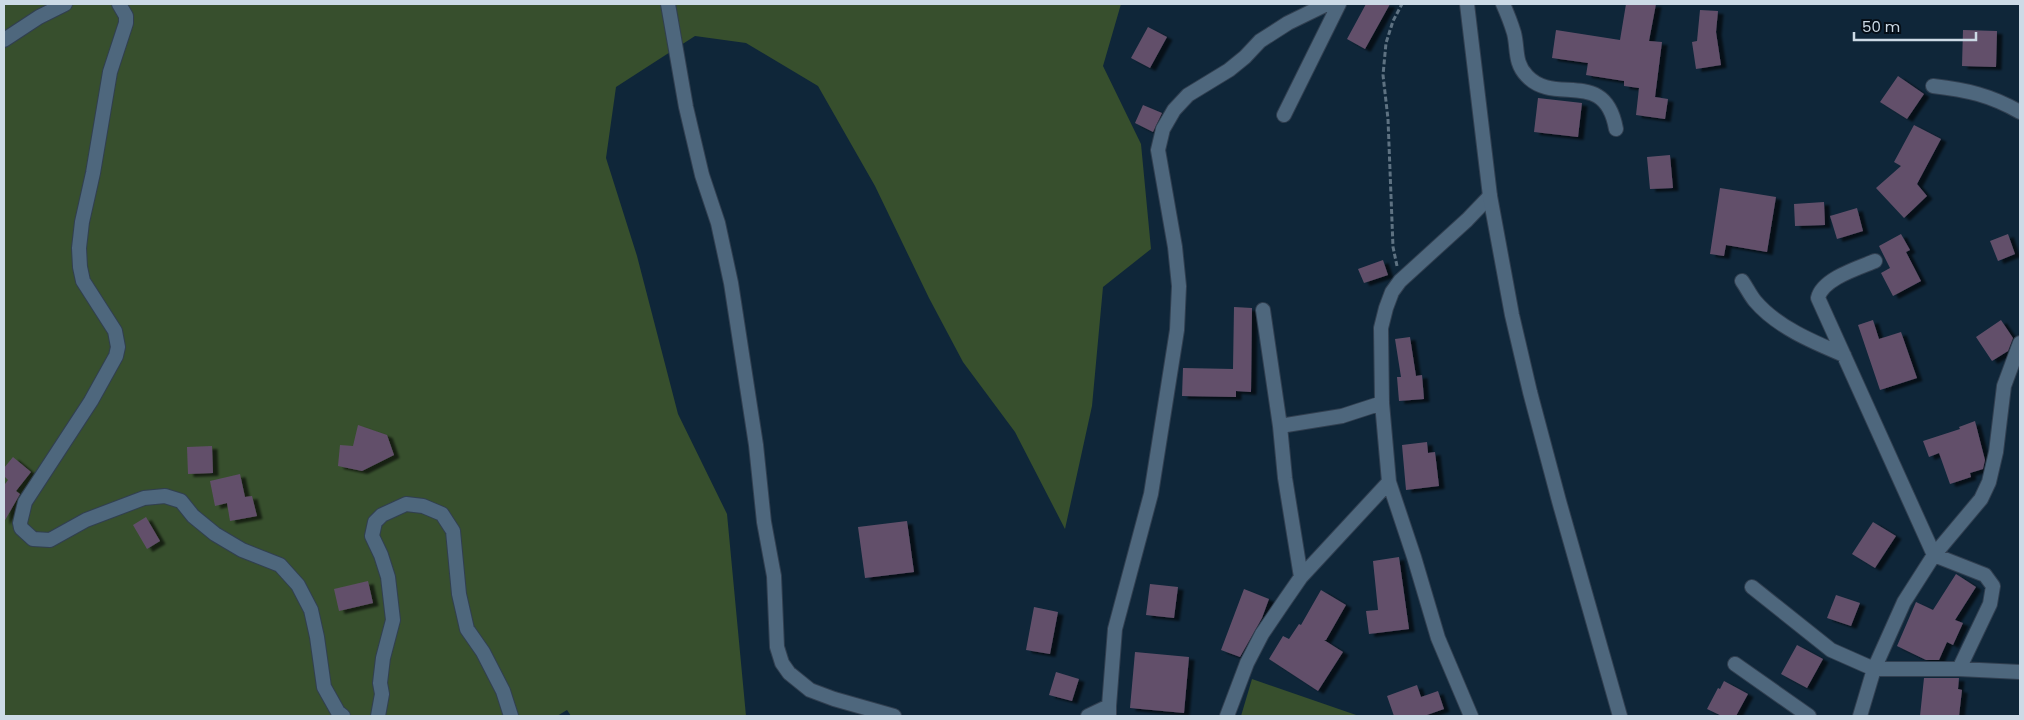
<svg xmlns="http://www.w3.org/2000/svg" width="2024" height="720" font-family="Poppins,sans-serif">
<style>
.green{fill:#374f2d}
.building{fill:#62506a;filter:url(#shadow)}
.lines{fill:none;stroke-linecap:round;stroke-linejoin:round}
.minor-casing{stroke:#313f50;stroke-width:16}
.tertiary-casing{stroke:#313f50;stroke-width:16}
.path{stroke:#5e7282;stroke-width:3;stroke-dasharray:5 2.5;stroke-linecap:butt}
.minor{stroke:#4e677d;stroke-width:14}
.tertiary{stroke:#4e677d;stroke-width:14}
</style>
<defs>
<filter id="shadow"><feDropShadow dx="5.5" dy="3" stdDeviation="1" flood-color="#0009"/></filter>
</defs>
<rect width="100%" height="100%" fill="#0f2639"/>
<path class="green" d="M4,4H1121L1103,66L1141,144L1151,249L1103,287L1092,406L1065,529L1015,432L963,362L929,298L875,186L818,86L746,43L695,36L616,87L606,158L637,256L678,414L727,514L746,716H571L567,710L557,716H4Z
M1252,679L1359,716H1241Z"/>
<path class="building" d="M1366,4H1390L1365,49L1347,39Z
M1626,4H1656L1649,41L1662,42L1655,97L1668,99L1665,119L1636,115L1639,88L1624,86V81L1586,75L1588,63L1552,58L1556,30L1620,40Z
M1700,10L1718,11L1716,32L1721,65L1696,69L1692,42L1697,41Z
M1148,27L1167,37L1150,68L1131,58Z
M1963,30L1997,31L1996,67L1962,66Z
M1898,76L1924,94L1907,119L1880,102Z
M1538,98L1582,103L1578,137L1534,132Z
M1143,105L1162,113L1153,132L1135,123Z
M1914,125L1941,139L1917,184L1927,196L1904,218L1876,188L1901,166L1894,162Z
M1670,155L1673,188L1650,189L1647,157Z
M1720,188L1776,197L1767,252L1726,245L1724,256L1710,254Z
M1824,202L1825,225L1795,226L1794,204Z
M1857,208L1863,231L1837,239L1830,216Z
M1901,234L1910,250L1906,252L1921,281L1893,296L1881,273L1890,268L1879,246Z
M2008,234L2015,254L1998,261L1990,241Z
M1383,260L1388,275L1364,283L1358,269Z
M1234,307L1252,308L1251,392L1236,391V397L1182,396L1183,368L1233,369Z
M1873,320L1879,339L1901,332L1917,378L1880,390L1858,325Z
M2001,320L2013,338L2008,351L1992,361L1976,337Z
M1410,337L1416,376L1422,375L1424,399L1399,401L1397,377H1401L1395,339Z
M1975,421L1985,460L1983,469L1970,473L1971,477L1950,484L1939,453L1929,457L1923,441L1960,429L1959,427Z
M358,425L387,435L394,455L362,471L338,466L340,445L353,446Z
M1427,442L1428,453L1435,452L1439,486L1406,490L1402,445Z
M212,446L213,473L188,474L187,447Z
M13,457L31,472L16,491L20,494L4,522V483L5,484L8,480L4,476V468Z
M240,474L245,497L252,496L257,516L230,521L227,503L215,506L210,481Z
M146,517L160,541L147,549L133,525Z
M907,521L914,572L865,578L858,527Z
M1873,522L1896,536L1875,568L1852,554Z
M1399,557L1409,629L1369,634L1366,611L1378,610L1373,561Z
M1956,574L1976,587L1955,620L1963,623L1953,645L1947,642L1939,660H1926L1897,646L1916,602L1933,610Z
M368,581L373,603L339,611L334,589Z
M1150,584L1178,587L1174,618L1146,615Z
M1244,589L1269,599L1262,618L1240,657L1221,650Z
M1321,590L1346,605L1326,640H1324L1343,652L1318,691L1269,659L1283,636L1289,639L1299,624L1301,625Z
M1836,595L1860,603L1851,626L1827,618Z
M1034,607L1058,612L1050,654L1026,650Z
M1797,645L1823,659L1807,688L1781,674Z
M1135,652L1189,657L1184,713L1130,708Z
M1056,672L1079,679L1072,701L1049,695Z
M1924,678H1959L1958,689L1962,690L1959,716H1920Z
M1724,681L1748,694L1736,716H1722L1707,709L1718,688L1720,689Z
M1417,685L1421,697L1438,691L1444,709L1424,716H1394L1387,696Z"/>
<g class="lines">
<defs>
<path id="minor" d="M119,4L126,16V23L110,72L93,173L82,222L79,248L80,267L83,281L115,331L118,347L116,356L91,401L25,502L20,523L21,528L33,539L50,540L86,520L144,498L165,496L181,501L193,516L215,534L242,550L280,565L298,585L311,610L317,637L324,687L338,712L343,716
M668,4L686,107L702,175L718,223L731,283L756,445L764,522L774,576L777,647L782,663L789,673L810,690L834,699L894,716
M1503,4C1507,13 1511,23 1514,33C1518,48 1514,63 1527,76C1555,106 1605,67 1616,129
M4,40L39,17L65,4
M1933,86C1967,90 1990,95 2020,112
M1284,115L1339,4
M1875,261C1858,268 1822,279 1818,298L1934,555L1985,575L1993,586L1990,604L1959,669
M1742,281C1747,288 1750,295 1755,301C1777,327 1813,342 1844,355
M1263,310L1280,426L1285,478L1301,577
M1280,426L1342,416L1382,403
M1389,482L1414,557L1438,638L1471,716
M1752,587L1831,650L1874,669H1959L2020,672
M1735,664L1809,716
M378,716L382,694L380,683L383,658L393,620L388,577L381,555L372,536L375,522L382,515L406,504L423,506L442,514L453,531L459,594L467,629L483,652L503,691L511,716
M1088,716L1109,706
M1109,716V706L1115,629L1151,494L1177,330L1179,286L1175,247L1158,150L1163,129L1174,110L1188,95L1229,70L1245,57L1260,41L1288,23L1327,4
M1227,716L1247,663L1262,634L1283,603L1301,577L1389,482L1382,403L1381,328L1386,308L1392,292L1400,281L1467,220L1490,196
M1860,716L1874,669L1904,602L1934,555L1981,499L1989,482L1996,452L2004,386L2020,343"/>
<path id="tertiary" d="M1467,4L1490,196L1512,315L1530,392L1559,501L1620,716"/>
</defs>
<use href="#minor" class="minor-casing"/>
<use href="#tertiary" class="tertiary-casing"/>
<path class="path" d="M1397,266L1393,247L1388,119L1383,75L1386,43L1393,21L1402,4"/>
<use href="#minor" class="minor"/>
<use href="#tertiary" class="tertiary"/>
</g>
<rect width="2024" height="720" fill="none" stroke="#ccdae6" stroke-width="10"/>
<path d="M1854 32v8h122v-8" fill="none" stroke="#ccdae6" stroke-width="2.5"/>
<text x="1862" y="32" font-size="15" fill="#ccdae6" stroke="#050e17" stroke-width="4" paint-order="stroke">50 m</text>
</svg>
